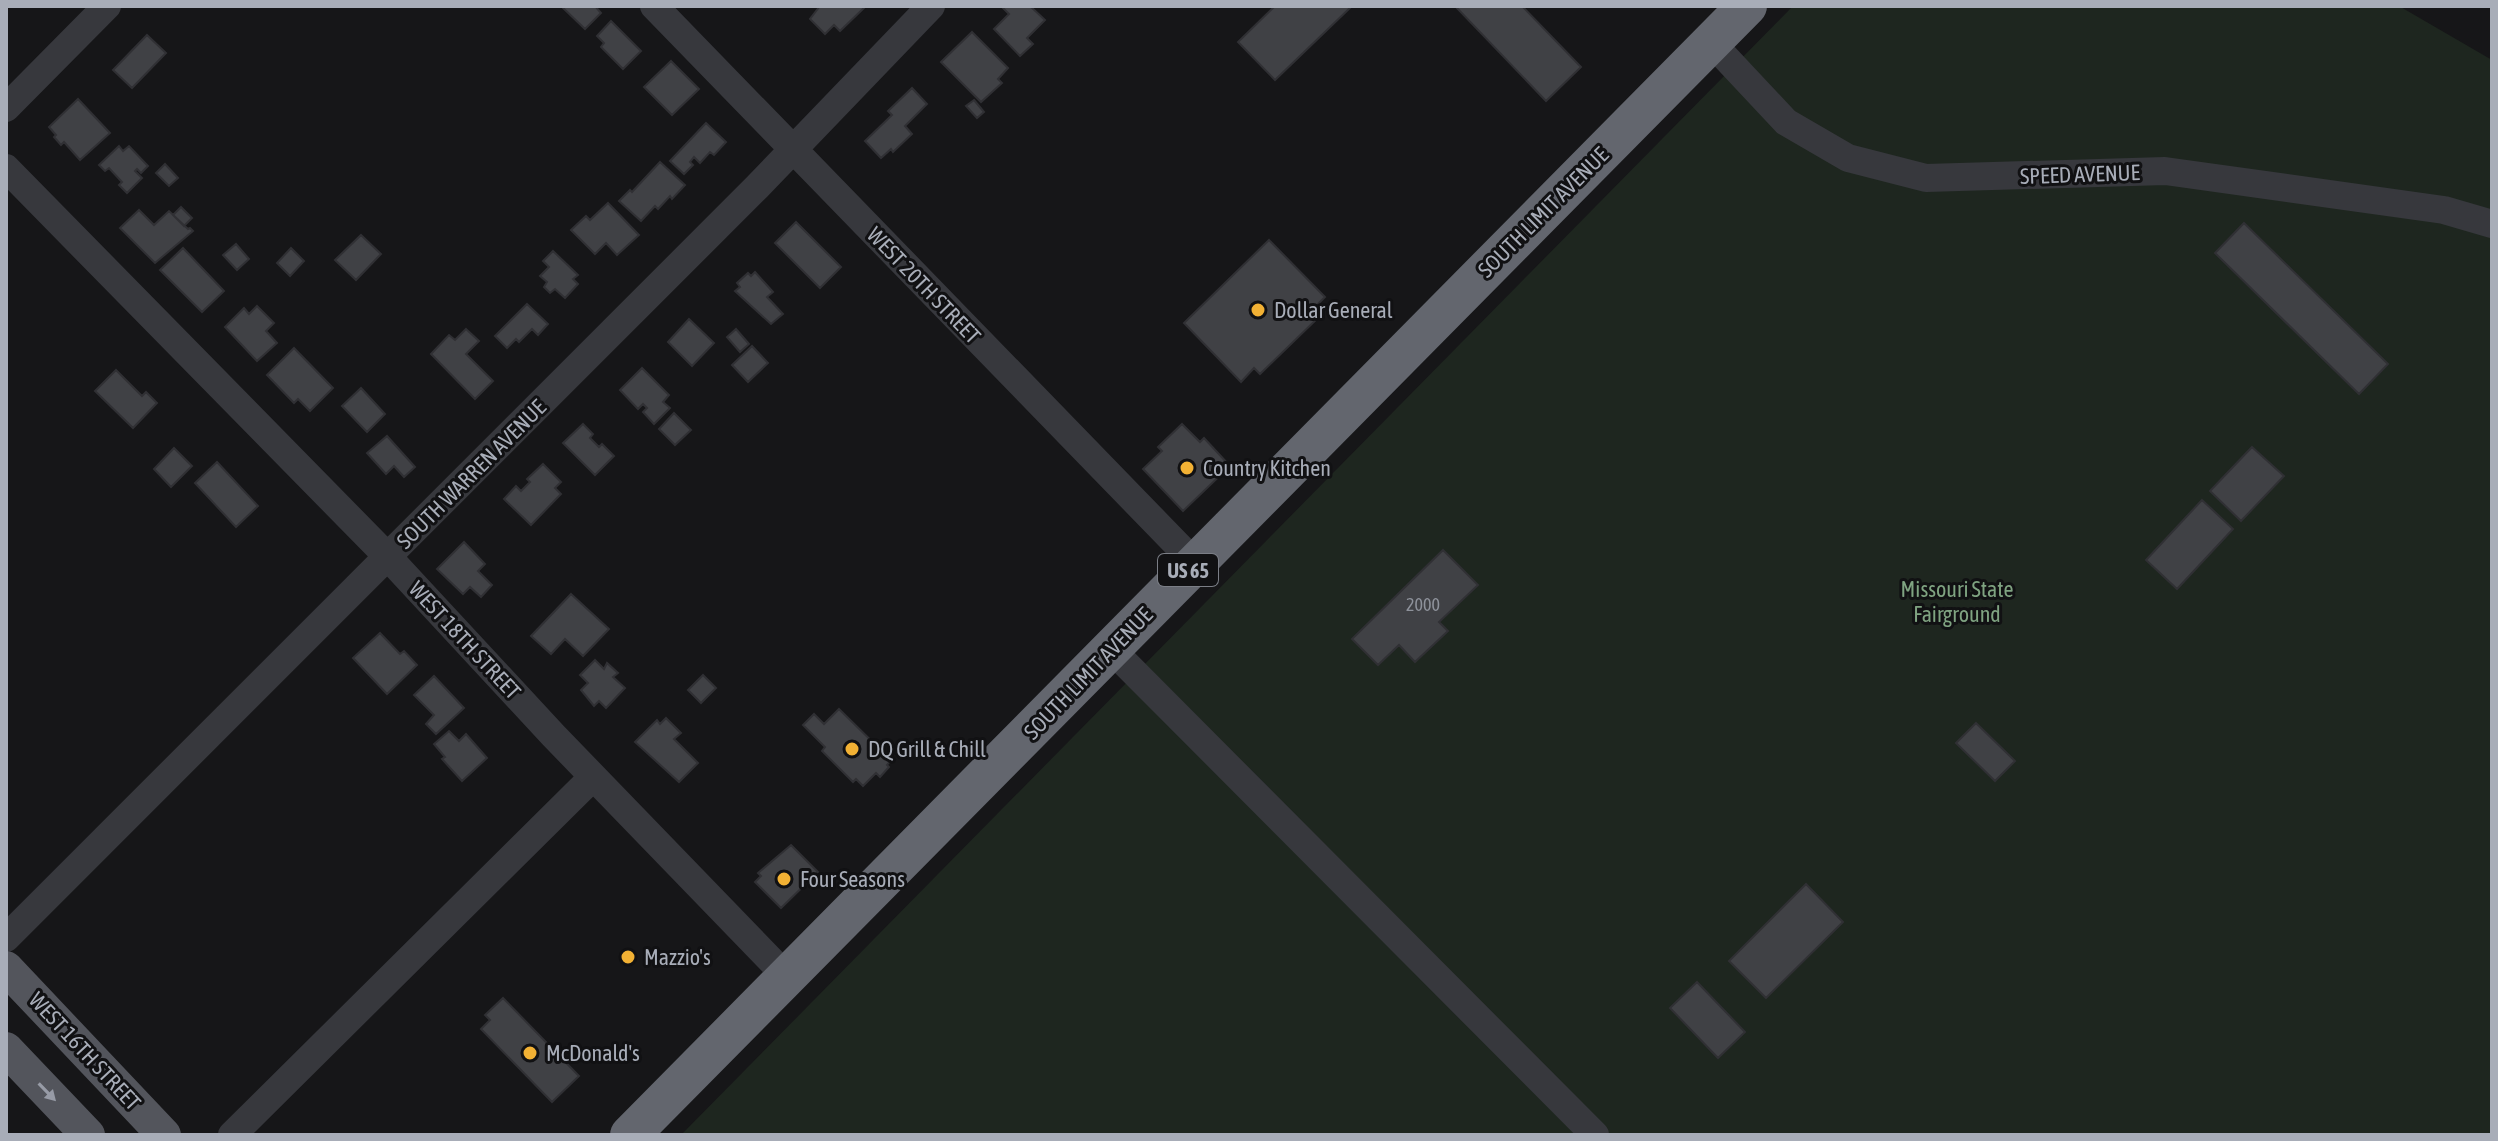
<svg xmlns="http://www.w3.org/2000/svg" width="2498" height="1141" font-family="'Asap Condensed',sans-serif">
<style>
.green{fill:#1e261f}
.building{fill:#404145;stroke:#303034;stroke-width:2}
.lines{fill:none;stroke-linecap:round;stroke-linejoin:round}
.minor{stroke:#37383d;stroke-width:28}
.major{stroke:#53555c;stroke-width:34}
.highway{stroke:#63666e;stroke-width:40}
.oneway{fill:#979ba6}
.poi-dot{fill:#f2b134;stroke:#111113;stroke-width:3}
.labels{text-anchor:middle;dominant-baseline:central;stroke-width:6;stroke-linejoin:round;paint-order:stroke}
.number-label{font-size:18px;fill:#8e929b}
.shield{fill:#111113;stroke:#7b7e86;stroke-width:2}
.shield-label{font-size:20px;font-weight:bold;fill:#a8adb8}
.street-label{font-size:22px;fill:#a8adb8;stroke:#111113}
.poi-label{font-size:22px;fill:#a8adb8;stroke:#111113;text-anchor:start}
.park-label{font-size:22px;fill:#7fa381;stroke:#111113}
</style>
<rect width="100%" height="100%" fill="#161618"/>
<path class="green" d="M1793,6H2399L2492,60V1135H681Z"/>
<path class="building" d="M561,6H595L601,13L585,29Z
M820,6H866L840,31L834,25L825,34L810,19Z
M1001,6H1030L1045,20L1027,38L1033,44L1020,56L994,29L1009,14Z
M1275,6H1352L1275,80L1238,42Z
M1455,6H1522L1581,67L1546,101Z
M611,21L641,51L623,69L601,47L604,43L597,36Z
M972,32L1008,68L998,79L1002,83L981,102L941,62Z
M147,35L166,53L132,88L113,70Z
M671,61L699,89L672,115L644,87Z
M912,88L927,104L905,126L912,134L893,152L891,149L881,158L865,141L892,115L888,111Z
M78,99L110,133L80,160L64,142L61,145L54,137L56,135L49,127Z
M974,100L984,112L977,118L966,106Z
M706,123L726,142L714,155L710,152L700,163L694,157L690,162L693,165L684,174L670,161Z
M119,146L123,151L129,146L148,166L141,173L137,169L135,171L142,178L127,193L119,185L122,182L109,168L105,171L99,165Z
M660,162L685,185L672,199L670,196L658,209L655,206L641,221L619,201L630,190L632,192Z
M165,164L178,178L169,186L156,173Z
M608,203L639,235L617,255L606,243L595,254L571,230L586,216L590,220Z
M181,207L192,218L184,226L173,215Z
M139,210L154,225L169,211L188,229L190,228L193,231L155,263L120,228Z
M796,222L841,267L820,288L775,243Z
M2244,223L2388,364L2359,394L2215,253Z
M361,235L381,254L356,280L335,260Z
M1269,240L1325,297L1315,307L1322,314L1260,374L1254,368L1241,382L1184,323Z
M236,244L249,259L237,270L223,255Z
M183,248L224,291L202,312L160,270Z
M291,248L304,261L290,276L277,263Z
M553,251L578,275L573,279L578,284L565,298L555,289L550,293L544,287L547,282L540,276L549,267L543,261Z
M755,272L773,292L767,297L783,314L771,324L735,291L740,287L737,283L748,273L751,276Z
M527,304L548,324L538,335L532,329L519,342L516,339L507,348L495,336Z
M257,306L274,323L266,331L277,343L257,361L225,327L244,308L249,314Z
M689,319L714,343L692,366L668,342Z
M466,329L479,341L466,354L493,381L475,399L431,354L449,335L455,340Z
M736,329L749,344L740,352L727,337Z
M752,346L768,363L748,382L732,365Z
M294,348L333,388L310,411L298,399L294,403L267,375Z
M642,368L669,395L663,402L670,408L654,424L643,412L647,408L643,404L638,409L620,390Z
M116,370L142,396L146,392L157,403L133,428L95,391Z
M361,388L385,414L367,432L342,406Z
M674,413L691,430L675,445L659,429Z
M583,424L593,434L590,438L599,447L602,444L614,456L595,475L563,443Z
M1182,424L1200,442L1204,438L1230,466L1183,511L1143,469L1162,451L1158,447Z
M387,436L415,467L404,477L394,466L386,474L367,453Z
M2252,447L2284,476L2241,521L2210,491Z
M174,448L192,466L171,487L154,469Z
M217,462L258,506L236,527L195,483Z
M543,464L561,482L555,488L561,494L531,525L504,499L516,486L521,491L530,482L527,479Z
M2202,500L2233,529L2177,589L2146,560Z
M464,542L485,564L478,571L492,585L481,597L470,587L463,594L437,569Z
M1443,550L1478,585L1439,622L1448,631L1415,662L1399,645L1378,665L1352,639Z
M571,594L609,629L583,656L565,639L551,654L531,636Z
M380,633L400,654L404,651L417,665L387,694L353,658Z
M595,660L604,669L607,663L618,673L613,677L625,688L606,708L599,701L594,706L581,690L588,683L580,675Z
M703,675L716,688L701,703L688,690Z
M434,676L464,708L436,734L426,724L434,715L414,695Z
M839,709L891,760L887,765L889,767L880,777L876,773L863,786L856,779L853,782L822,751L825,747L803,725L814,714L824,724Z
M666,718L681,733L674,739L698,763L679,782L635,742L657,720L660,724Z
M1976,723L2015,761L1995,781L1956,743Z
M449,731L459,741L466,734L487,758L462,781L442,759L445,757L434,744Z
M791,845L818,872L781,908L755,882L761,876L758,873Z
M1806,884L1843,922L1766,998L1729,961Z
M1697,982L1745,1032L1718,1058L1670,1008Z
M503,998L579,1076L552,1102L481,1029L490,1020L485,1015Z"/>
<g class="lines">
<path class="minor" d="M654,6L1195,563
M1711,42L1786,122L1848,158L1926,178L2165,171L2444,210L2492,224
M6,108L107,6
M6,168L388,557L553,735L787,977
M1112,650L1595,1135
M6,938L757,187L931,6
M232,1135L593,777"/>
<path class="major" d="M6,968L164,1135
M6,1049L88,1135"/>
<path class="highway" d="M630,1135L1747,6"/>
</g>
<defs><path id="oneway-solid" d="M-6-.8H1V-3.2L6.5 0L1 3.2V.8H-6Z" transform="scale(2)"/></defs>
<use class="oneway" href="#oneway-solid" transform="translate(47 1092) rotate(46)"/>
<g class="poi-dot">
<circle cx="1258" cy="310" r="8"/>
<circle cx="1187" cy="468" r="8"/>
<circle cx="852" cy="749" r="8"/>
<circle cx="784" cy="879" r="8"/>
<circle cx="628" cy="957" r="8"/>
<circle cx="530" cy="1053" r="8"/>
</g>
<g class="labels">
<g class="number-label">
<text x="1423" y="604">2000</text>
</g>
<rect class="shield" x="1158" y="554" width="60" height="32" rx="6"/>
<g class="shield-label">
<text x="1188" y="570">US 65</text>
</g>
<g class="street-label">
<text transform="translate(2080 174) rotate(-2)">SPEED AVENUE</text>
<text transform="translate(1543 212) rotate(-45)">SOUTH LIMIT AVENUE</text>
<text transform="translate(924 285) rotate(46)">WEST 20TH STREET</text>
<text transform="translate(471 474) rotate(-45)">SOUTH WARREN AVENUE</text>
<text transform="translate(465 640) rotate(47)">WEST 18TH STREET</text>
<text transform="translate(1088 673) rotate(-46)">SOUTH LIMIT AVENUE</text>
<text transform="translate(85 1051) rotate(47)">WEST 16TH STREET</text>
</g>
<g class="poi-label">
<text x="1274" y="310">Dollar General</text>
<text x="1203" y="468">Country Kitchen</text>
<text x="868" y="749">DQ Grill &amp; Chill</text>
<text x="800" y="879">Four Seasons</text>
<text x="644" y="957">Mazzio's</text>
<text x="546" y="1053">McDonald's</text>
</g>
<g class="park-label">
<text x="1957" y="589">Missouri State<tspan x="1957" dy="25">Fairground</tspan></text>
</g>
</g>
<rect width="2498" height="1141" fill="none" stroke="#a8adb8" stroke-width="16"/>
</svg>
